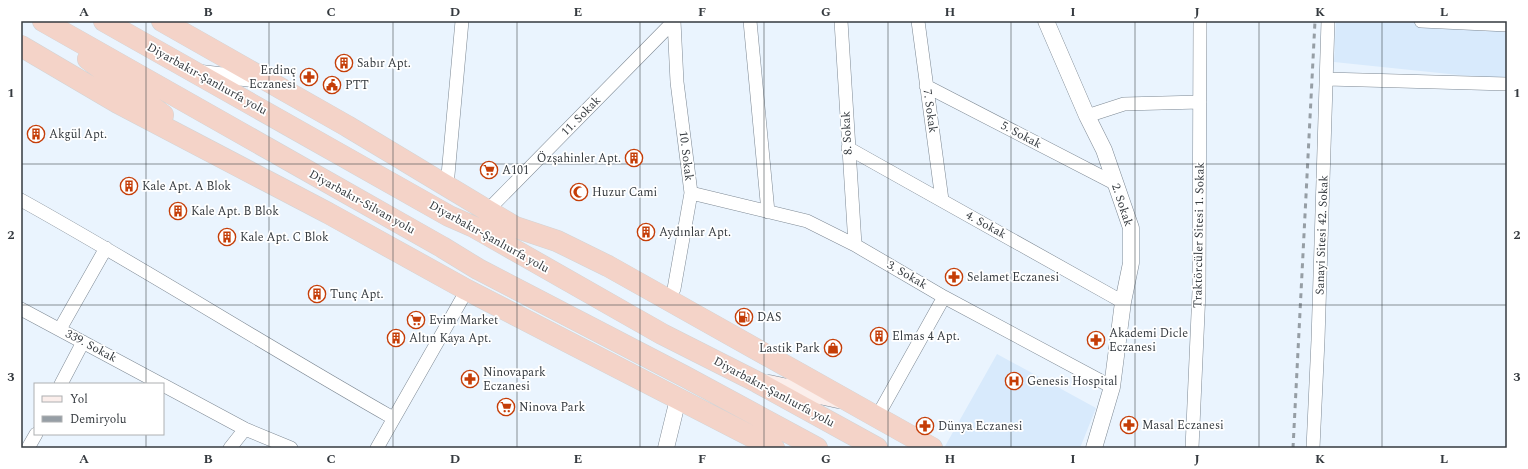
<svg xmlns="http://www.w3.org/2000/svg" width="1528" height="469" font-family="Spectral,serif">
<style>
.built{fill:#d8eafc}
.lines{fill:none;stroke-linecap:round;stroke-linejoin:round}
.minor-casing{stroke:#7e8994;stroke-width:14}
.tertiary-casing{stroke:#7e8994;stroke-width:17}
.secondary-casing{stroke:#7e8994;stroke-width:19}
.trunk-casing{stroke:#d3d4d5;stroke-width:22}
.minor{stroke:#fff;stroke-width:13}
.tertiary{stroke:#fff;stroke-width:16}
.secondary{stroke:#fbeeeb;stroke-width:18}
.trunk{stroke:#f4d3c8;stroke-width:21}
.rail{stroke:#969ea5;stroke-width:3;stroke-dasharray:5 5;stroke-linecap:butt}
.grid{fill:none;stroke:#353a3f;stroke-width:1;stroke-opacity:0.55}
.labels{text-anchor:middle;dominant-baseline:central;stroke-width:3.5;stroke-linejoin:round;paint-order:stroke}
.poi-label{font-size:12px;fill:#353a3f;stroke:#fff;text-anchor:start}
.street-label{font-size:12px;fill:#353a3f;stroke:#fff}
.neatline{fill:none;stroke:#353a3f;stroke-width:1.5}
.grid-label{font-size:13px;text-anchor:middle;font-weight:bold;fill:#353a3f}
</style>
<rect width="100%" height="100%" fill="#eaf4fe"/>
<path class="built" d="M1336,21H1507V80L1334,62Z
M997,354L1096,408L1080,448H944Z"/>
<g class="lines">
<defs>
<path id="minor" d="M674,21L677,82L691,193L674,289
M750,21L768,212
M841,21L855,245
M918,21L942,200
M1421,21L1507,25
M1327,79L1507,84
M926,86L1116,184
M1087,116L1124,104L1200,102
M848,148L1123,302
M447,186L462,21
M691,193L807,221L855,245L944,297L1112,387
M21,200C147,270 268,347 393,418
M487,211L674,21
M21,309L161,384
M60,329L106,248
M61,384L83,342
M163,385L245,429L291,448
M877,417L944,297
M28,448L36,434
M230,448L245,429
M377,448L467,290
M1192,448L1199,291L1200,21
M1313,448L1318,340L1328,21"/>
<path id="tertiary" d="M1046,21L1087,116L1104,150L1131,228V263L1123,302L1112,387L1094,448
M201,73L261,80
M666,448L678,399"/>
<path id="secondary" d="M769,384L838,399"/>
<path id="trunk" d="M43,21L442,247L478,269L684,376L817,448
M104,21L449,216L474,227L662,334L757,382L877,448
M162,21L347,126L515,227L557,241L608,266L932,448
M21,46L118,103L328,213L467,290L774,448
M88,59L163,115"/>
</defs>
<use href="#minor" class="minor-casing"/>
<use href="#tertiary" class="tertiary-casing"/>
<use href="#secondary" class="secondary-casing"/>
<use href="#trunk" class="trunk-casing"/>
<use href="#minor" class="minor"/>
<use href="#tertiary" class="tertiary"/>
<use href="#secondary" class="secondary"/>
<use href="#trunk" class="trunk"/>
<path class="rail" d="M1293,448L1315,21"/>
</g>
<path class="grid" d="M146,21V384M269,21V448M393,21V448M517,21V448M640,21V448M764,21V448M888,21V448M1011,21V448M1135,21V448M1259,21V448M1382,21V448M21,164H1507M21,305H1507M146,434V448"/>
<defs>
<symbol id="building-ring" viewBox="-11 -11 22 22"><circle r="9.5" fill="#fff" stroke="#c53e08" stroke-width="1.5"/><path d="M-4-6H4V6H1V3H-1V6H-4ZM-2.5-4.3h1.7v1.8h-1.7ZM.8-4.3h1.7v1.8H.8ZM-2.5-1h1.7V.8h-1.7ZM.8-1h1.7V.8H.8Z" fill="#c53e08"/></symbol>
<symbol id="pharmacy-ring" viewBox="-11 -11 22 22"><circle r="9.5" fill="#fff" stroke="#c53e08" stroke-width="1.5"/><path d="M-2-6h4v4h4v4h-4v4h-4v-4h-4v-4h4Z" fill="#c53e08"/></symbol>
<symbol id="civic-ring" viewBox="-11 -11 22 22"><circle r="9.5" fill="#fff" stroke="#c53e08" stroke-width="1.5"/><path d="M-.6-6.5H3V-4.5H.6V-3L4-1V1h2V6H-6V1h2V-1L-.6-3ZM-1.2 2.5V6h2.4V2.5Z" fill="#c53e08"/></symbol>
<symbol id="supermarket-ring" viewBox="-11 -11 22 22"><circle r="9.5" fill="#fff" stroke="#c53e08" stroke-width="1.5"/><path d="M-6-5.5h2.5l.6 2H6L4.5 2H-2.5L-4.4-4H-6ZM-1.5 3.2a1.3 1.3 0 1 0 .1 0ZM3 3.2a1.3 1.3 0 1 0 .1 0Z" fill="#c53e08"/></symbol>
<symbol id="mosque-ring" viewBox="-11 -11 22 22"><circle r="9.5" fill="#fff" stroke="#c53e08" stroke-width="1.5"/><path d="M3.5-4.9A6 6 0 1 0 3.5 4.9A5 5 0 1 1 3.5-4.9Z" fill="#c53e08"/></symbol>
<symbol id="fuel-ring" viewBox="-11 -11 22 22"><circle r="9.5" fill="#fff" stroke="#c53e08" stroke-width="1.5"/><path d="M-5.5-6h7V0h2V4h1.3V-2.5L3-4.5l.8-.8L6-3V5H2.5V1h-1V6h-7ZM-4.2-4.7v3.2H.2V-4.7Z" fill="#c53e08"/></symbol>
<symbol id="shop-ring" viewBox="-11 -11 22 22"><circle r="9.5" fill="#fff" stroke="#c53e08" stroke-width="1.5"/><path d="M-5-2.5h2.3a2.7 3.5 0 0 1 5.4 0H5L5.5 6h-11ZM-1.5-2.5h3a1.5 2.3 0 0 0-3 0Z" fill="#c53e08"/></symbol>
<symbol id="hospital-ring" viewBox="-11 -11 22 22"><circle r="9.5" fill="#fff" stroke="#c53e08" stroke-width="1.5"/><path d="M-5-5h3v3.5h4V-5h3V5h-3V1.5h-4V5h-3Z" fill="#c53e08"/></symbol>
</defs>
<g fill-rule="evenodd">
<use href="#building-ring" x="334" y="53" width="20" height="20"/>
<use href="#pharmacy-ring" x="299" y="67" width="20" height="20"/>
<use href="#civic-ring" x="322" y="75" width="20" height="20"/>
<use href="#building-ring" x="26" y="124" width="20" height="20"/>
<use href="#building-ring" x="624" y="148" width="20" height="20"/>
<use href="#supermarket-ring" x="479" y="160" width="20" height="20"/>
<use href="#building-ring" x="119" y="176" width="20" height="20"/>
<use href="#mosque-ring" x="569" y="182" width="20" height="20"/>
<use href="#building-ring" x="168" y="201" width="20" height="20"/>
<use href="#building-ring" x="636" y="222" width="20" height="20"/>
<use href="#building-ring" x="217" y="227" width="20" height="20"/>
<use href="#pharmacy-ring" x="944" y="267" width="20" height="20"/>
<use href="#building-ring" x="307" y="284" width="20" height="20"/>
<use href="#fuel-ring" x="734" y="307" width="20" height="20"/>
<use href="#supermarket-ring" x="406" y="310" width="20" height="20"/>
<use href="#building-ring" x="869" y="326" width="20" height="20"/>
<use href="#building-ring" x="386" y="328" width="20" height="20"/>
<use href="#pharmacy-ring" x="1086" y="330" width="20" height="20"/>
<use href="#shop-ring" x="823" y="338" width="20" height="20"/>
<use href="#pharmacy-ring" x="460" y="369" width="20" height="20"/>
<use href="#hospital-ring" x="1004" y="371" width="20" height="20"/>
<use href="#supermarket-ring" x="496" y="397" width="20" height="20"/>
<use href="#pharmacy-ring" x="1119" y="415" width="20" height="20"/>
<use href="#pharmacy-ring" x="915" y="416" width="20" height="20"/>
</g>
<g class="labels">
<g class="poi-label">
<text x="357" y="63">Sabır Apt.</text>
<text x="296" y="70" text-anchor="end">Erdinç<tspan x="296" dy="14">Eczanesi</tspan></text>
<text x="345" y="85">PTT</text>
<text x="49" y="134">Akgül Apt.</text>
<text x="621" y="158" text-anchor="end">Özşahinler Apt.</text>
<text x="502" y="170">A101</text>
<text x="142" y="186">Kale Apt. A Blok</text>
<text x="592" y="192">Huzur Cami</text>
<text x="191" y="211">Kale Apt. B Blok</text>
<text x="659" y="232">Aydınlar Apt.</text>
<text x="240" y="237">Kale Apt. C Blok</text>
<text x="967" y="277">Selamet Eczanesi</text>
<text x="330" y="294">Tunç Apt.</text>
<text x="757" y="317">DAS</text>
<text x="429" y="320">Evim Market</text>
<text x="1109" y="333">Akademi Dicle<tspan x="1109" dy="14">Eczanesi</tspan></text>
<text x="892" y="336">Elmas 4 Apt.</text>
<text x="409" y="338">Altın Kaya Apt.</text>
<text x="820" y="348" text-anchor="end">Lastik Park</text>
<text x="483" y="372">Ninovapark<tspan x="483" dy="14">Eczanesi</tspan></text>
<text x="1027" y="381">Genesis Hospital</text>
<text x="519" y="407">Ninova Park</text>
<text x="1142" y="425">Masal Eczanesi</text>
<text x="938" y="426">Dünya Eczanesi</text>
</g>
<g class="street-label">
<text transform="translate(207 79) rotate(29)">Diyarbakır-Şanlıurfa yolu</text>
<text transform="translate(930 111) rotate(82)">7. Sokak</text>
<text transform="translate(581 116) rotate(-45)">11. Sokak</text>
<text transform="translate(847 133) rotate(-93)">8. Sokak</text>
<text transform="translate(1021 135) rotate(28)">5. Sokak</text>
<text transform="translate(686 156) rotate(83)">10. Sokak</text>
<text transform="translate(362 202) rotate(29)">Diyarbakır-Silvan yolu</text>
<text transform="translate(1122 205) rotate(72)">2. Sokak</text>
<text transform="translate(986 225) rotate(29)">4. Sokak</text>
<text transform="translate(1199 235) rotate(-89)">Traktörcüler Sitesi 1. Sokak</text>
<text transform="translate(1322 235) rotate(-88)">Sanayi Sitesi 42. Sokak</text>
<text transform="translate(489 237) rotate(29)">Diyarbakır-Şanlıurfa yolu</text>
<text transform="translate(907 275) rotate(30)">3. Sokak</text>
<text transform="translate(91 346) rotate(28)">339. Sokak</text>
<text transform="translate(774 392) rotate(28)">Diyarbakır-Şanlıurfa yolu</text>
</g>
</g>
<rect width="1528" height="469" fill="none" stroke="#ffffff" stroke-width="44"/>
<rect x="34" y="383" width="130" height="52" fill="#ffffff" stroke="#aeb0b2"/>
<rect x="42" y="396" width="20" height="6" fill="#fbeeeb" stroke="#aeb0b2"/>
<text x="70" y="403" font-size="12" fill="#353a3f">Yol</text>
<rect x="42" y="416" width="20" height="6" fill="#969ea5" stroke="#aeb0b2"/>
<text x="70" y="423" font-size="12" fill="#353a3f">Demiryolu</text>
<rect x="22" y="22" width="1484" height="425" class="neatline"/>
<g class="grid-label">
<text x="84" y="16">A</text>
<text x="208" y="16">B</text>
<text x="331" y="16">C</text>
<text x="455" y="16">D</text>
<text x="578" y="16">E</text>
<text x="702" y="16">F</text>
<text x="826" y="16">G</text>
<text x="950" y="16">H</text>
<text x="1073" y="16">I</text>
<text x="1197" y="16">J</text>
<text x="1320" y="16">K</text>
<text x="1444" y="16">L</text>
<text x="11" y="97">1</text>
<text x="1517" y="97">1</text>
<text x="11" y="239">2</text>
<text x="1517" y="239">2</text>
<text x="11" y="381">3</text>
<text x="1517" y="381">3</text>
<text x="84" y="463">A</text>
<text x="208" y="463">B</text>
<text x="331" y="463">C</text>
<text x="455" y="463">D</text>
<text x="578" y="463">E</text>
<text x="702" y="463">F</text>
<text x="826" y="463">G</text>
<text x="950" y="463">H</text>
<text x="1073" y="463">I</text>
<text x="1197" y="463">J</text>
<text x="1320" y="463">K</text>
<text x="1444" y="463">L</text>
</g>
</svg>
